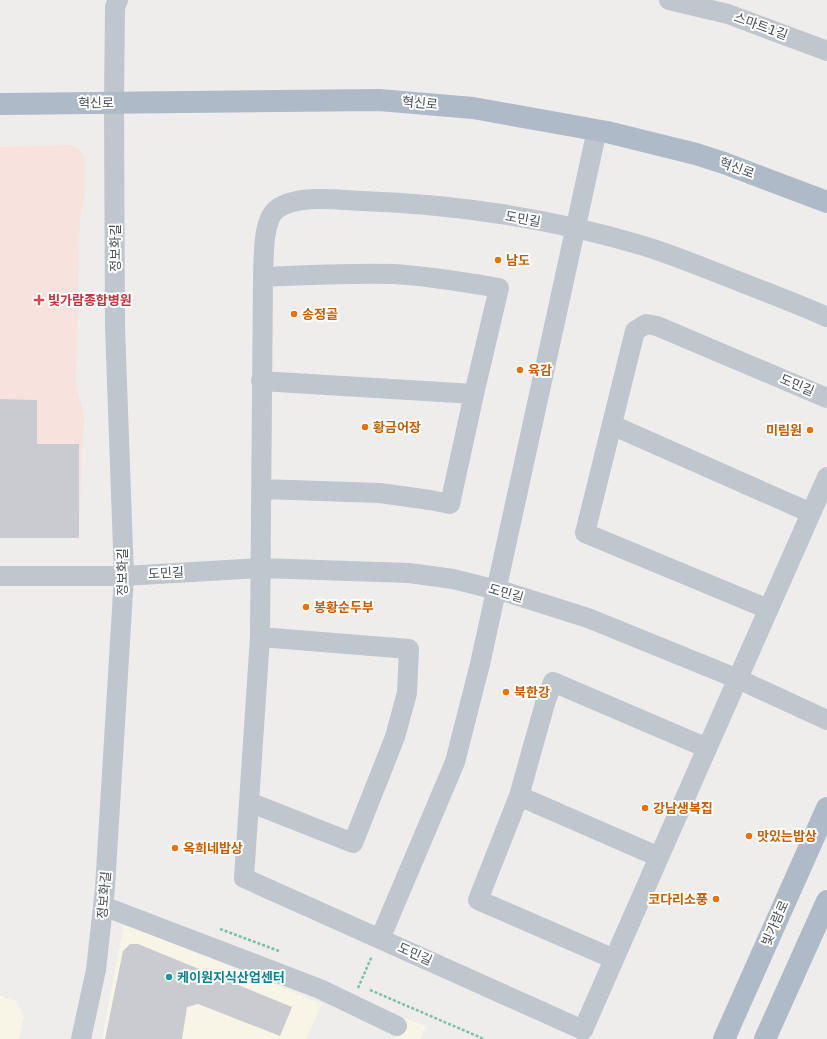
<svg xmlns="http://www.w3.org/2000/svg" width="827" height="1039" font-family="'DejaVu Sans','Noto Sans KR',sans-serif">
<style>
.commercial{fill:#f9f5e6}
.medical{fill:#f7e2de}
.building{fill:#cacbd1}
.lines{fill:none;stroke-linecap:round;stroke-linejoin:round}
.path{stroke:#7bc2a4;stroke-width:2.5;stroke-dasharray:3 2;stroke-linecap:butt}
.minor{stroke:#bfc6cd;stroke-width:20}
.major{stroke:#afbac9;stroke-width:22}
.food-dot{fill:#e8710a;stroke:#fff;stroke-width:1.5}
.health-dot{fill:#e0444e;stroke:#fff;stroke-width:1.5}
.culture-dot{fill:#0f9aa8;stroke:#fff;stroke-width:1.5}
.labels{text-anchor:middle;dominant-baseline:central;stroke-width:4;stroke-linejoin:round;paint-order:stroke}
.street-label{font-size:13px;fill:#474e57;stroke:#fff}
.food-label{font-size:13px;font-weight:bold;fill:#c56008;stroke:#fff;text-anchor:start}
.health-label{font-size:13px;font-weight:bold;fill:#be3a42;stroke:#fff;text-anchor:start}
.culture-label{font-size:13px;font-weight:bold;fill:#0d838f;stroke:#fff;text-anchor:start}
</style>
<rect width="100%" height="100%" fill="#efedec"/>
<path class="commercial" d="M124,923L322,1004L306,1039H102Z
M0,996L16,1001L24,1016L19,1039H0Z
M404,1018L426,1026L420,1039H395Z"/>
<path class="medical" d="M71,145L80,150L85,160V194L80,218L76,383L84,417L79,529L73,536L0,538V147Z"/>
<path class="building" d="M0,399L37,400V444H79V538H0Z
M130,944H138L292,1007L280,1036L198,1004L187,1007L182,1039H105L123,951Z"/>
<g class="lines">
<path class="path" d="M220,929L279,951
M358,988L372,956
M370,990L484,1039"/>
<path class="minor" d="M669,0L728,14L827,51
M827,317C798,304 768,293 738,281C707,269 676,256 644,246C555,219 455,204 362,201C339,200 297,194 277,209C262,220 264,259 263,277L260,637L244,878L583,1030L659,857L827,477
M261,381L474,394
M612,425L811,513
M261,489L380,493L430,500L450,504L474,394L499,288C464,282 429,276 394,274C350,273 307,275 263,277
M0,576H124L260,568L409,573L453,579L509,593L588,618L738,679L827,720
M768,609L585,533L635,331L646,324L657,326L827,398
M519,796L659,857
M249,802L353,843L395,737L407,693L409,649L260,637
M103,906L320,989L397,1026
M380,939L455,762L480,664L597,130
M614,959L478,900L519,796L546,700L553,682L707,748
M81,1039L96,970L105,888L124,576L115,327L114,102L115,7L118,0"/>
<path class="major" d="M0,104L379,100L473,108L607,132L696,154L724,163L827,202
M724,1039L827,808
M765,1039L827,901"/>
</g>
<g class="food-dot">
<circle cx="498" cy="260" r="4"/>
<circle cx="294" cy="314" r="4"/>
<circle cx="520" cy="370" r="4"/>
<circle cx="365" cy="427" r="4"/>
<circle cx="810" cy="430" r="4"/>
<circle cx="306" cy="607" r="4"/>
<circle cx="506" cy="692" r="4"/>
<circle cx="645" cy="808" r="4"/>
<circle cx="749" cy="836" r="4"/>
<circle cx="175" cy="848" r="4"/>
<circle cx="716" cy="899" r="4"/>
</g>
<path class="health-dot" d="M37 294h4v4h4v4h-4v4h-4v-4h-4v-4h4z"/>
<circle class="culture-dot" cx="169" cy="977" r="4"/>
<g class="labels">
<g class="street-label">
<text transform="translate(761 26) rotate(20)">스마트1길</text>
<text transform="translate(96 103) rotate(-1)">혁신로</text>
<text transform="translate(420 103) rotate(5)">혁신로</text>
<text transform="translate(737 168) rotate(20)">혁신로</text>
<text transform="translate(523 219) rotate(10)">도민길</text>
<text transform="translate(115 248) rotate(-90)">정보화길</text>
<text transform="translate(797 385) rotate(23)">도민길</text>
<text transform="translate(122 572) rotate(-90)">정보화길</text>
<text transform="translate(166 573) rotate(-3)">도민길</text>
<text transform="translate(506 593) rotate(16)">도민길</text>
<text transform="translate(104 895) rotate(-85)">정보화길</text>
<text transform="translate(775 923) rotate(-66)">빛가람로</text>
<text transform="translate(415 954) rotate(24)">도민길</text>
</g>
<g class="food-label">
<text x="506" y="260">남도</text>
<text x="302" y="314">송정골</text>
<text x="528" y="370">육감</text>
<text x="373" y="427">황금어장</text>
<text x="802" y="430" text-anchor="end">미림원</text>
<text x="314" y="607">봉황순두부</text>
<text x="514" y="692">북한강</text>
<text x="653" y="808">강남생복집</text>
<text x="757" y="836">맛있는밥상</text>
<text x="183" y="848">옥희네밥상</text>
<text x="708" y="899" text-anchor="end">코다리소풍</text>
</g>
<g class="health-label">
<text x="48" y="300">빛가람종합병원</text>
</g>
<g class="culture-label">
<text x="177" y="977">케이원지식산업센터</text>
</g>
</g>
</svg>
